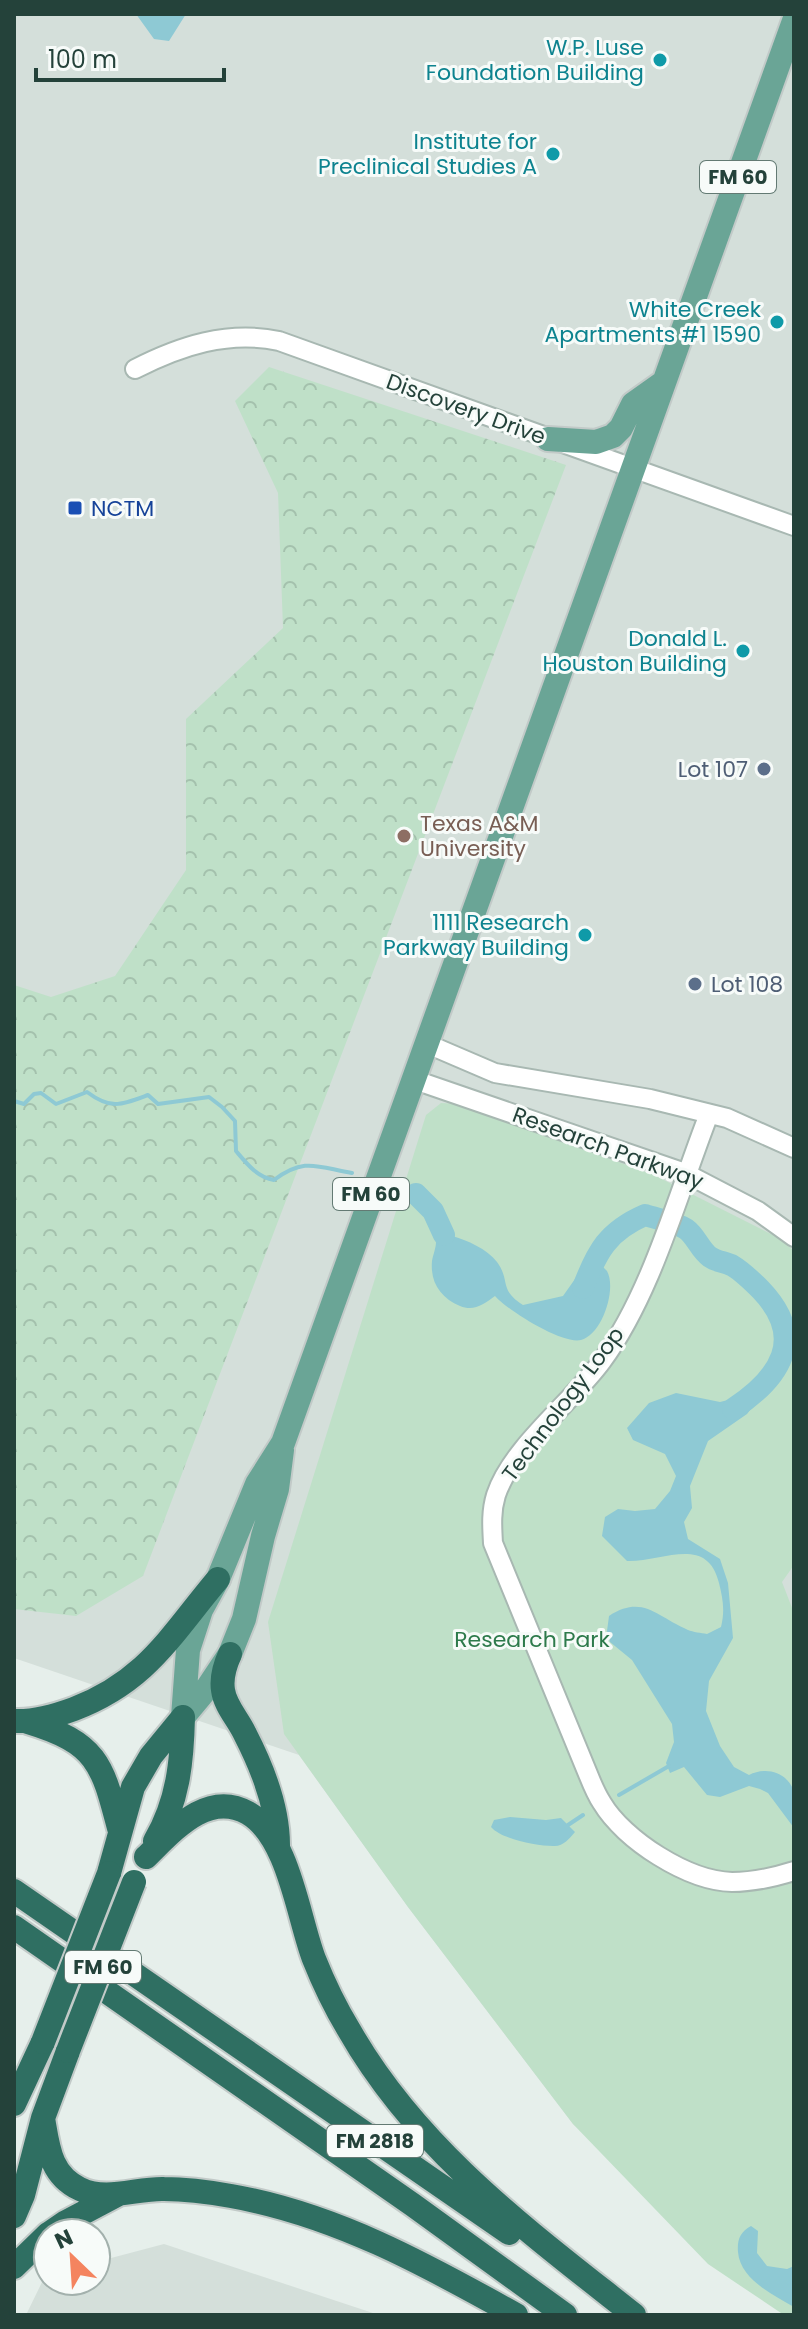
<svg xmlns="http://www.w3.org/2000/svg" width="808" height="2329" font-family="Poppins,sans-serif">
<style>
.built{fill:#d4dfda}
.forest{fill:url(#forest-crowns)}
.park{fill:#bfe0c8}
.water{fill:#8ec9d4}
.lines{fill:none;stroke-linecap:round;stroke-linejoin:round}
.stream{stroke:#8ec9d4;stroke-width:4}
.river{stroke:#8ec9d4;stroke-width:22}
.minor-casing{stroke:#a8b8b2;stroke-width:22}
.major-casing{stroke:#c2cac8;stroke-width:28}
.highway-casing{stroke:#c2cac8;stroke-width:28}
.minor{stroke:#fff;stroke-width:18}
.major{stroke:#6aa596;stroke-width:24}
.highway{stroke:#2f6f62;stroke-width:24}
.highway-bridge-casing{stroke:#c2cac8;stroke-width:28;stroke-linecap:butt}
.highway-bridge{stroke:#2f6f62;stroke-width:24}
.culture-dot{fill:#0f9aa8;stroke:#f7fbf9;stroke-width:3}
.transit-dot{fill:#1a4fb4;stroke:#f7fbf9;stroke-width:3}
.service-dot{fill:#5c6f8a;stroke:#f7fbf9;stroke-width:3}
.education-dot{fill:#8d6e63;stroke:#f7fbf9;stroke-width:3}
.labels{text-anchor:middle;dominant-baseline:central;stroke-width:6;stroke-linejoin:round;paint-order:stroke}
.shield{fill:#f7fbf9;stroke:#637a73;stroke-width:2}
.shield-label{font-size:20px;font-weight:bold;fill:#24423a}
.culture-label{font-size:22px;fill:#0d838f;stroke:#f7fbf9;text-anchor:end}
.street-label{font-size:22px;fill:#24423a;stroke:#f7fbf9}
.transit-label{font-size:22px;fill:#164399;stroke:#f7fbf9;text-anchor:start}
.service-label{font-size:22px;fill:#4e5e75;stroke:#f7fbf9;text-anchor:end}
.education-label{font-size:22px;fill:#785e54;stroke:#f7fbf9;text-anchor:start}
.park-label{font-size:22px;fill:#2d7a4b;stroke:#f7fbf9}
</style>
<defs>
<pattern id="forest-crowns" width="20" height="18" patternUnits="userSpaceOnUse" patternTransform="scale(2)"><rect width="20" height="18" fill="#bfe0c8"/><path d="M2 6a3 3 0 1 1 6 0M12 15a3 3 0 1 1 6 0" fill="none" stroke="#a4c1ad"/></pattern>
</defs>
<rect width="100%" height="100%" fill="#e6efeb"/>
<path class="built" d="M14,14H794V2315L573,2124L408,1907L299,1755L14,1658Z
M164,2244L379,2315H26L45,2276L48,2275V2281H96V2262Z"/>
<path class="forest" d="M269,367L566,465L143,1576L76,1616L14,1609V985L51,997L115,976L186,870V719L283,628L278,493L235,401Z"/>
<path class="park" d="M441,1103L460,1104L654,1175L779,1238L794,1251V1565L782,1582L794,1613V2315H784L708,2264L573,2124L408,1907L284,1734L268,1622L426,1115Z"/>
<path class="water" d="M136,14H186L169,41L154,39Z
M433,1211L440,1215L452,1236C467,1240 487,1249 497,1262C511,1281 498,1289 523,1305L563,1296L587,1262H598C601,1265 604,1268 607,1271C617,1289 602,1335 581,1340C563,1345 507,1310 495,1296C484,1304 474,1312 460,1306C441,1298 430,1283 432,1261C433,1255 436,1248 436,1242C436,1233 432,1226 428,1218Z
M676,1393L720,1402L756,1393L757,1401L747,1414L708,1441L690,1486L692,1508L684,1522L688,1539L720,1559L728,1583L733,1638L709,1681L706,1711L720,1746L734,1767L749,1775C765,1767 785,1771 793,1789C797,1799 794,1817 794,1828L768,1793L760,1789L749,1786L720,1797L707,1795L684,1767L670,1773L666,1763L674,1742L672,1724L632,1660L610,1642L607,1631L609,1616C643,1594 657,1617 688,1630C693,1632 701,1633 707,1634L721,1627C725,1611 723,1599 719,1583C707,1534 663,1562 627,1561L602,1536L605,1517L618,1509L635,1511L655,1509L670,1491L676,1476L665,1454L633,1440L627,1428L649,1403Z
M510,1817L546,1820L561,1818L575,1832C569,1839 563,1847 553,1846C537,1846 501,1839 491,1827L494,1820Z
M751,2226L758,2231L757,2253L767,2266L787,2269L794,2266V2307C773,2295 740,2279 738,2252C737,2240 740,2232 751,2226Z"/>
<g class="lines">
<path class="stream" d="M14,1101L24,1104L34,1094L41,1093L56,1104L87,1092C111,1110 121,1105 148,1095L158,1104L209,1097L222,1107L235,1121L236,1151C247,1164 257,1177 274,1180C305,1157 317,1167 352,1173
M619,1795L669,1766
M568,1825L583,1815"/>
<path class="river" d="M416,1194L433,1211L444,1235
M583,1288C597,1251 608,1231 645,1215C657,1219 676,1222 686,1229C696,1236 700,1250 710,1257C717,1262 726,1262 733,1266C743,1272 753,1282 761,1290C807,1338 780,1378 733,1409"/>
<defs>
<path id="minor" d="M135,369C180,346 228,330 279,341L794,526
M425,1043L495,1073L650,1099L727,1118L794,1148
M412,1079L685,1173L758,1211L794,1237
M709,1114C678,1193 652,1293 602,1361C572,1402 512,1447 496,1495C491,1511 492,1526 493,1543L588,1774C592,1784 596,1794 602,1803C624,1840 688,1881 732,1882C752,1882 775,1877 794,1871"/>
<path id="major" d="M548,439L596,442L613,436L621,428L633,404L664,382
M183,1717L188,1650L201,1610L218,1579L257,1484L283,1443L794,21
M183,1717L208,1687L230,1654L244,1619L263,1536L277,1489L282,1450"/>
<path id="highway" d="M230,1654C225,1665 221,1677 223,1690C225,1706 238,1719 245,1734C262,1767 278,1807 278,1845
M14,1721C34,1722 55,1716 74,1709C147,1681 170,1636 218,1579
M28,1722C97,1743 102,1763 119,1828
M155,1841C178,1802 182,1762 183,1717
M146,1857C173,1831 207,1790 248,1813C289,1837 298,1917 314,1959C324,1984 335,2007 349,2030C418,2151 527,2230 634,2315
M109,1873L133,1787L151,1756L183,1717
M14,1891L509,2233
M14,1927L413,2205L565,2315
M14,2104L43,2042
M43,2118C48,2147 50,2175 80,2189C106,2202 137,2188 164,2189C186,2189 209,2192 231,2196C334,2214 425,2264 516,2315
M14,2216L23,2195L43,2118L68,2051
M50,2233L66,2222L117,2195
M14,2267L48,2234"/>
</defs>
<use href="#minor" class="minor-casing"/>
<use href="#major" class="major-casing"/>
<use href="#highway" class="highway-casing"/>
<use href="#minor" class="minor"/>
<use href="#major" class="major"/>
<use href="#highway" class="highway"/>
<defs>
<path id="highway-bridge" d="M43,2042L109,1873
M68,2051L134,1882"/>
</defs>
<use href="#highway-bridge" class="highway-bridge-casing"/>
<use href="#highway-bridge" class="highway-bridge"/>
</g>
<g class="culture-dot">
<circle cx="660" cy="60" r="8"/>
<circle cx="553" cy="154" r="8"/>
<circle cx="777" cy="322" r="8"/>
<circle cx="743" cy="651" r="8"/>
<circle cx="585" cy="935" r="8"/>
</g>
<rect class="transit-dot" x="67" y="500" width="16" height="16" rx="4"/>
<g class="service-dot">
<circle cx="764" cy="769" r="8"/>
<circle cx="695" cy="984" r="8"/>
</g>
<circle class="education-dot" cx="404" cy="836" r="8"/>
<g class="labels">
<g class="shield">
<rect x="700" y="161" width="76" height="32" rx="6"/>
<rect x="333" y="1178" width="76" height="32" rx="6"/>
<rect x="65" y="1951" width="76" height="32" rx="6"/>
<rect x="327" y="2125" width="96" height="32" rx="6"/>
</g>
<g class="shield-label">
<text x="738" y="177">FM 60</text>
<text x="371" y="1194">FM 60</text>
<text x="103" y="1967">FM 60</text>
<text x="375" y="2141">FM 2818</text>
</g>
<g class="culture-label">
<text x="644" y="47">W.P. Luse<tspan x="644" dy="25">Foundation Building</tspan></text>
<text x="537" y="141">Institute for<tspan x="537" dy="25">Preclinical Studies A</tspan></text>
<text x="761" y="309">White Creek<tspan x="761" dy="25">Apartments #1 1590</tspan></text>
<text x="727" y="638">Donald L.<tspan x="727" dy="25">Houston Building</tspan></text>
<text x="569" y="922">1111 Research<tspan x="569" dy="25">Parkway Building</tspan></text>
</g>
<g class="street-label">
<text transform="translate(466 409) rotate(20)">Discovery Drive</text>
<text transform="translate(608 1148) rotate(20)">Research Parkway</text>
<text transform="translate(563 1404) rotate(-53)">Technology Loop</text>
</g>
<g class="transit-label">
<text x="91" y="508">NCTM</text>
</g>
<g class="service-label">
<text x="748" y="769">Lot 107</text>
<text x="711" y="984" text-anchor="start">Lot 108</text>
</g>
<g class="education-label">
<text x="420" y="823">Texas A&amp;M<tspan x="420" dy="25">University</tspan></text>
</g>
<g class="park-label">
<text x="532" y="1639">Research Park</text>
</g>
</g>
<rect width="808" height="2329" fill="none" stroke="#24423a" stroke-width="32"/>
<g transform="translate(72 2257) rotate(335)"><circle r="38" fill="#f7fbf9" stroke="#a3b1ad" stroke-width="2"/>
<path d="M0-6L14 30L0 20L-14 30Z" fill="#f4845f"/>
<text y="-12" font-size="22" font-weight="bold" text-anchor="middle" fill="#24423a">N</text>
</g>
<path d="M36 68v12h188v-12" fill="none" stroke="#24423a" stroke-width="4"/>
<text x="48" y="68" font-size="24" fill="#24423a" stroke="#f7fbf9" stroke-width="6" paint-order="stroke">100 m</text>
</svg>
